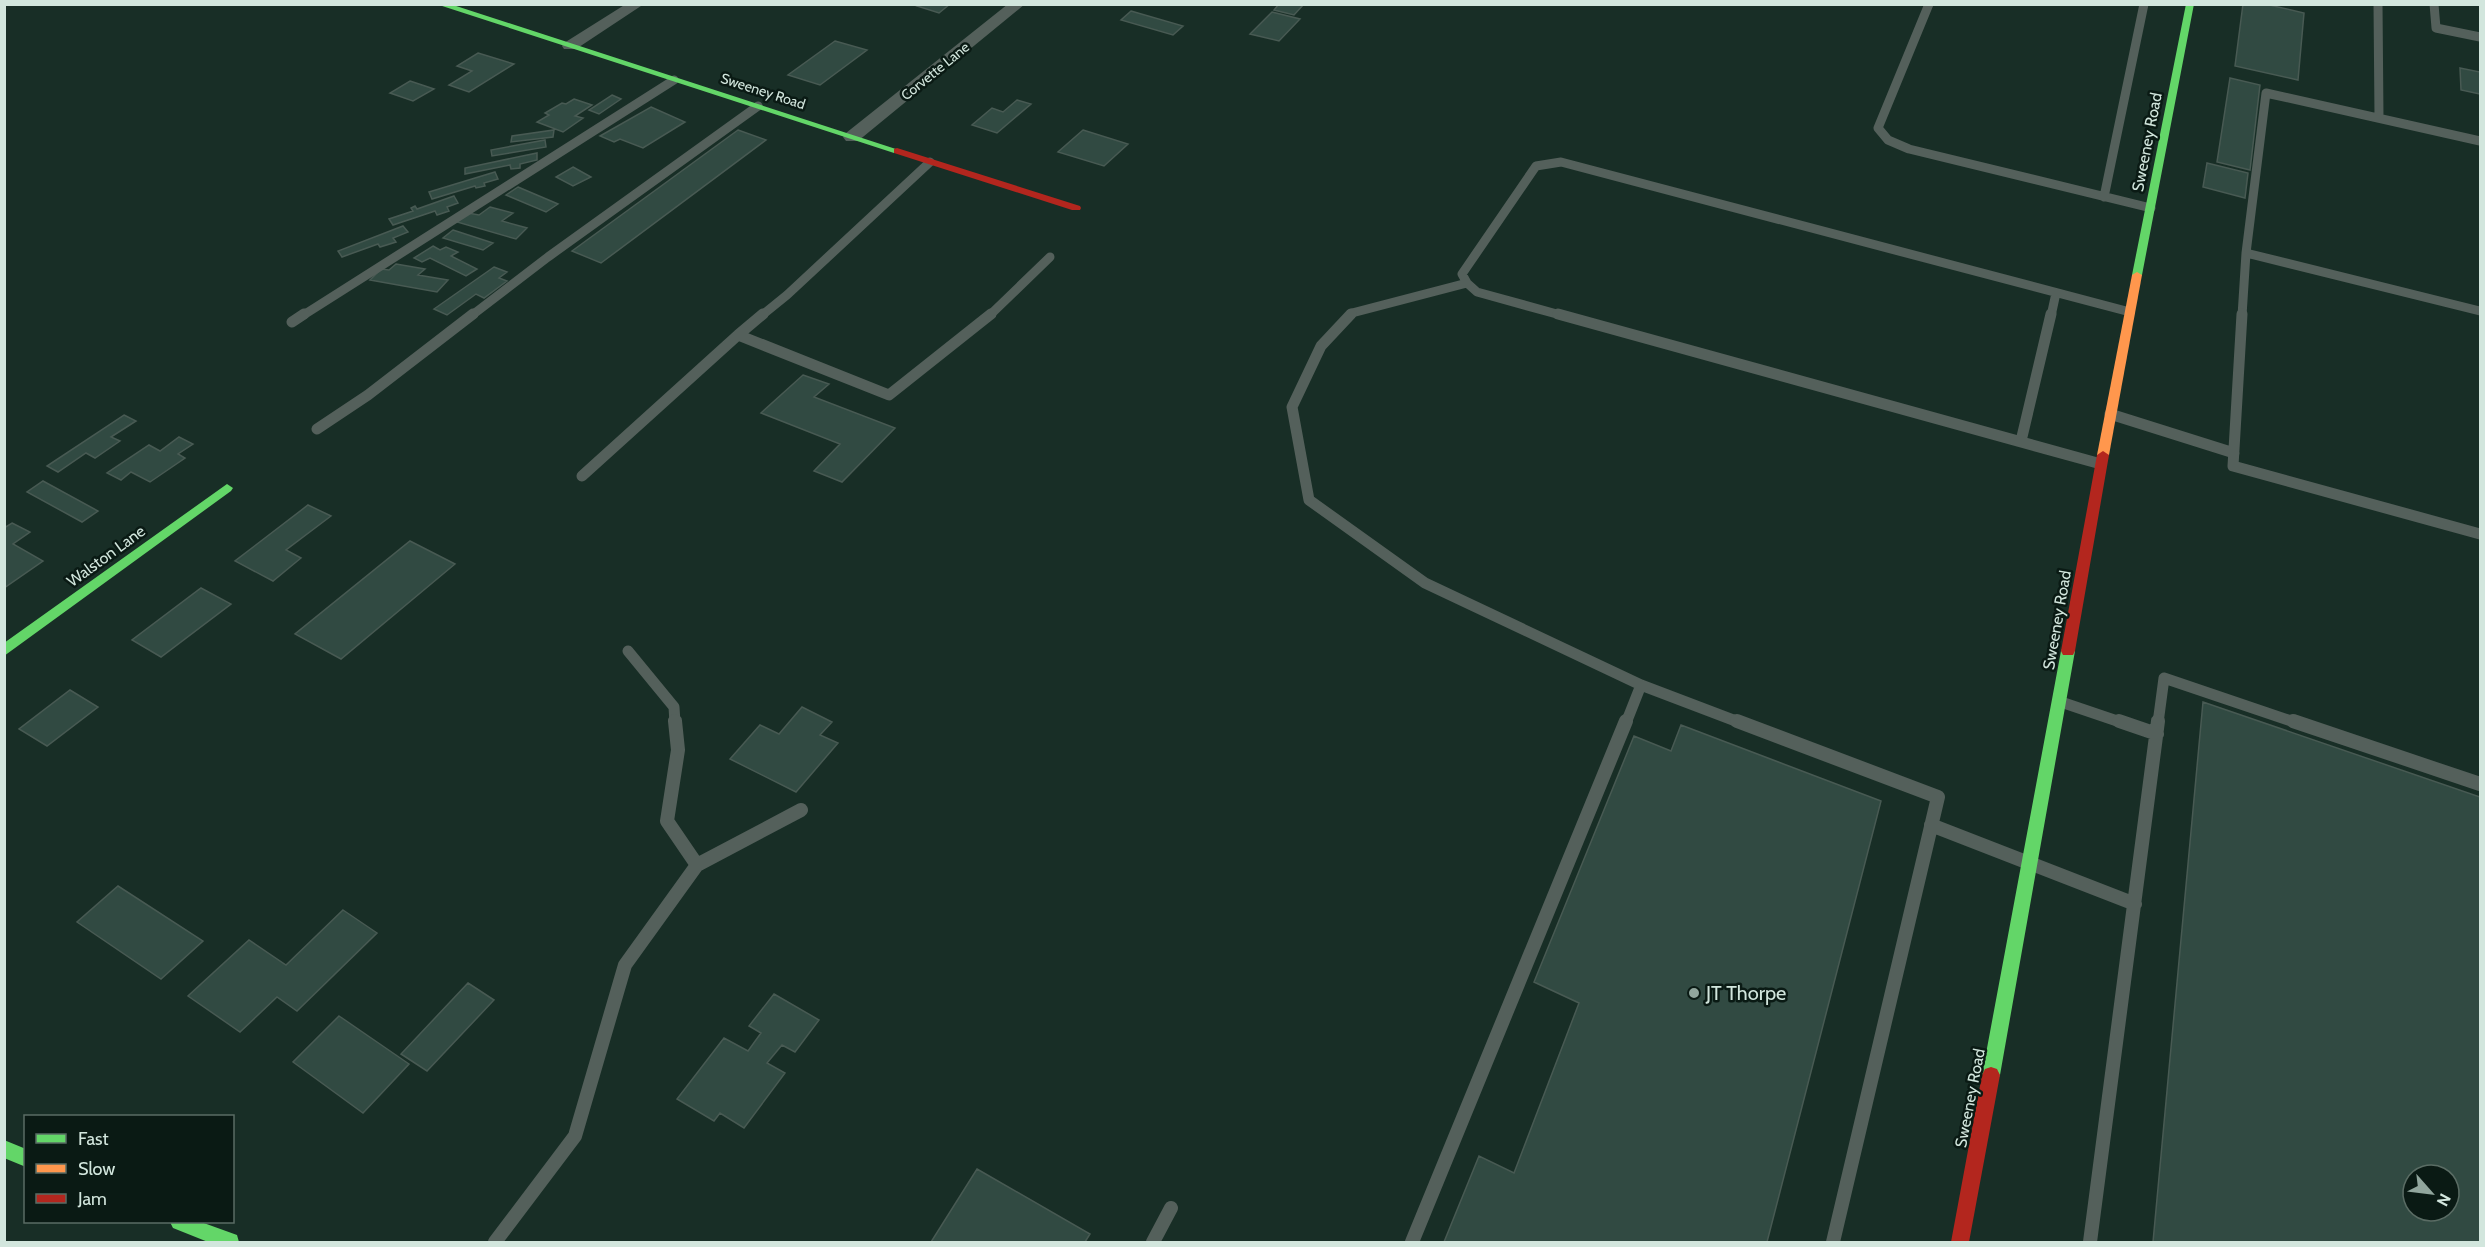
<svg xmlns="http://www.w3.org/2000/svg" width="2485" height="1247" font-family="Cabin,sans-serif">
<style>
.building{fill:#314a42;stroke:#485a53;stroke-width:1.5;fill-rule:evenodd}
.lines{fill:none;stroke-linecap:round;stroke-linejoin:round}
.lane-far2{stroke:#54605b;stroke-width:9}
.lane-far1{stroke:#54605b;stroke-width:11}
.lane{stroke:#54605b;stroke-width:14}
.street{fill:#54605b;fill-rule:evenodd}
.fast{fill:#63d668;fill-rule:evenodd}
.slow{fill:#ff974d;fill-rule:evenodd}
.jam{fill:#b3261e;fill-rule:evenodd}
.poi-dot{fill:#91a69d;stroke:#0a1a14;stroke-width:2}
.labels{text-anchor:middle;dominant-baseline:central;stroke-width:5;stroke-linejoin:round;paint-order:stroke}
.far-street-label{font-size:14px;fill:#d2e6dd;stroke:#0a1a14}
.street-label{font-size:16px;fill:#d2e6dd;stroke:#0a1a14}
.near-poi-label{font-size:20px;fill:#d2e6dd;stroke:#0a1a14;text-anchor:start}
</style>
<rect width="100%" height="100%" fill="#182e26"/>
<path class="building" d="M920,4H950L939,13L917,6Z
M1279,4H1304L1294,15L1274,10Z
M2243,4H2265L2304,13L2298,80L2235,66Z
M1131,11L1183,26L1173,35L1121,20Z
M1272,12L1300,19L1279,41L1250,34Z
M835,41L867,50L820,85L788,75Z
M478,53L514,64L469,92L449,85L472,71L457,66Z
M2460,68L2480,72V94L2461,90Z
M2230,78L2260,85L2250,170L2217,162Z
M410,81L434,89L413,101L390,93Z
M612,95L621,99L599,114L589,110Z
M574,99L592,105L575,116L583,118L563,132L537,122L549,115L545,113L562,103L566,104Z
M1017,100L1031,104L997,133L972,125L992,108L1003,112Z
M651,107L685,122L643,148L620,139L614,142L600,136Z
M554,130L553,137L511,142L512,136Z
M738,130L766,140L601,263L572,251Z
M1083,130L1128,144L1104,166L1058,152Z
M545,140L546,147L492,156L491,150Z
M537,153V160L520,164V168L511,169L510,165L465,174V168Z
M2207,163L2248,173L2245,198L2203,187Z
M573,167L591,177L573,186L556,177Z
M495,172L498,179L484,183L485,186L476,188L475,186L432,199L429,192Z
M518,187L558,204L546,212L506,195Z
M454,196L458,203L447,207L449,211L437,215L435,211L393,225L389,219L413,211L411,208L415,206L417,209Z
M490,207L513,213L502,221L527,228L516,239L457,222L468,213L479,215Z
M403,226L408,232L393,238L396,242L380,247L378,244L342,257L338,251Z
M453,230L493,243L483,250L443,238Z
M433,246L440,250L446,247L458,252L451,256L477,269L466,276L430,258L422,262L414,258Z
M396,264L425,269L418,275L448,280L437,292L370,280L381,269L389,270Z
M494,267L507,272L499,278L507,281L484,298L476,294L447,315L434,309Z
M803,375L829,384L814,397L895,428L842,482L814,471L840,444L761,413Z
M124,415L136,421L111,437L120,441L95,458L86,453L58,472L47,466Z
M179,437L193,444L178,454L185,458L150,482L131,472L121,480L107,473L149,445L160,451Z
M43,481L98,511L82,522L27,492Z
M308,505L331,516L286,550L301,558L273,581L235,561Z
M12,523L30,532L13,544L43,561L4,588V528Z
M410,541L455,564L341,659L295,634Z
M201,588L231,604L161,657L132,640Z
M70,690L98,707L47,746L19,729Z
M2203,702L2480,797V1242H2153ZM2413,1175H2449V1211H2413Z
M802,707L832,722L820,735L838,743L796,792L730,759L760,725L779,734Z
M1681,725L1881,801L1767,1242H1444L1479,1156L1514,1173L1579,1003L1534,982L1634,736L1671,751Z
M118,886L203,941L161,979L77,922Z
M343,910L377,933L297,1011L277,997L240,1032L188,996L249,940L286,965Z
M468,983L494,1000L427,1071L401,1054Z
M774,994L819,1020L795,1052L782,1045L767,1063L785,1073L744,1128L720,1113L714,1121L677,1099L724,1038L748,1051L761,1033L749,1026Z
M339,1016L409,1064L363,1113L293,1062Z
M977,1169L1090,1234L1085,1242H931Z"/>
<g class="lines">
<path class="lane-far2" d="M1929,4L1878,128L1888,140L1909,149L2151,208
M2378,4L2379,117
M2434,4L2436,28L2480,37
M2104,197L2144,4
M2246,253L2480,311
M302,316L674,80
M471,316L548,257L758,106
M761,316L787,295L930,162
M989,316L1050,257
M1349,316L1352,313L1467,283
M1564,316L1477,292L1467,283L1462,274L1536,166L1561,162L2130,312
M2051,316L2056,293
M2242,316L2246,253L2266,93L2480,141"/>
<path class="lane-far1" d="M763,314L738,335L889,395L991,314
M1351,314L1321,346L1292,407L1309,500L1425,583L1641,685L1741,723
M1558,314L2101,464
M2242,314L2233,466L2480,534
M292,322L304,314
M2110,414L2234,453
M317,429L368,395L473,314
M2021,441L2051,314
M582,476L738,335
M628,651L674,707L675,723
M2061,702L2123,723
M1626,723L1641,685
M2158,723L2164,678L2297,723"/>
<path class="lane" d="M675,721L678,750L667,821L697,865
M1737,721L1938,797L1833,1242
M2119,721L2157,734
M2293,721L2480,784
M1931,825L2135,904
M495,1242L575,1136L625,965L697,865L801,810
M1153,1242L1171,1208
M1412,1242L1626,721
M2090,1242L2158,721"/>
<path class="street" d="M626,4H644L576,49H564L562,46L564,43Z
M1008,4H1025L858,141H846L843,137L846,133Z"/>
<path class="fast" d="M436,4H450L902,151L894,153Z
M2186,4H2194L2142,275L2137,278L2132,275Z
M227,484L233,488L231,491L4,656V643Z
M2068,646L2073,647L2075,651L2000,1075L1997,1081L1991,1083L1985,1081L1982,1075L2061,651L2063,647Z
M4,1140L26,1149V1167L4,1158Z
M170,1222H201L237,1235L239,1242H208L173,1228Z"/>
<path class="slow" d="M2137,272L2142,275L2109,455L2103,459L2097,455L2132,275Z"/>
<path class="jam" d="M897,148L1080,206L1081,208L1080,210H1072L894,153V149Z
M2103,451L2109,455L2075,651L2073,655H2063L2061,651L2097,455Z
M1991,1067L1997,1069L2000,1075L1969,1242H1951L1982,1075L1985,1069Z"/>
</g>
<circle class="poi-dot" cx="1694" cy="993" r="6"/>
<g class="labels">
<g class="far-street-label">
<text transform="translate(935 71) rotate(-39)">Corvette Lane</text>
<text transform="translate(763 91) rotate(18)">Sweeney Road</text>
</g>
<g class="street-label">
<text transform="translate(2147 142) rotate(-79)">Sweeney Road</text>
<text transform="translate(106 556) rotate(-36)">Walston Lane</text>
<text transform="translate(2057 620) rotate(-80)">Sweeney Road</text>
<text transform="translate(1970 1098) rotate(-79)">Sweeney Road</text>
</g>
<g class="near-poi-label">
<text x="1706" y="993">JT Thorpe</text>
</g>
</g>
<rect width="2485" height="1247" fill="none" stroke="#d2e6dd" stroke-width="12"/>
<rect x="24" y="1115" width="210" height="108" fill="#0a1a14" stroke="#5a6c64" stroke-width="1.5"/>
<rect x="36" y="1134" width="30" height="9" fill="#63d668" stroke="#5a6c64" stroke-width="1.5"/>
<text x="78" y="1145" font-size="18" fill="#d2e6dd">Fast</text>
<rect x="36" y="1164" width="30" height="9" fill="#ff974d" stroke="#5a6c64" stroke-width="1.5"/>
<text x="78" y="1175" font-size="18" fill="#d2e6dd">Slow</text>
<rect x="36" y="1194" width="30" height="9" fill="#b3261e" stroke="#5a6c64" stroke-width="1.5"/>
<text x="78" y="1205" font-size="18" fill="#d2e6dd">Jam</text>
<g transform="translate(2431 1193) rotate(118)"><circle r="28" fill="#0a1a14" stroke="#5a6c64" stroke-width="1.5"/>
<path d="M0-4.5L10 22L0 15L-10 22Z" fill="#91a69d"/>
<text y="-9" font-size="16" font-weight="bold" text-anchor="middle" fill="#d2e6dd">N</text>
</g>
</svg>
